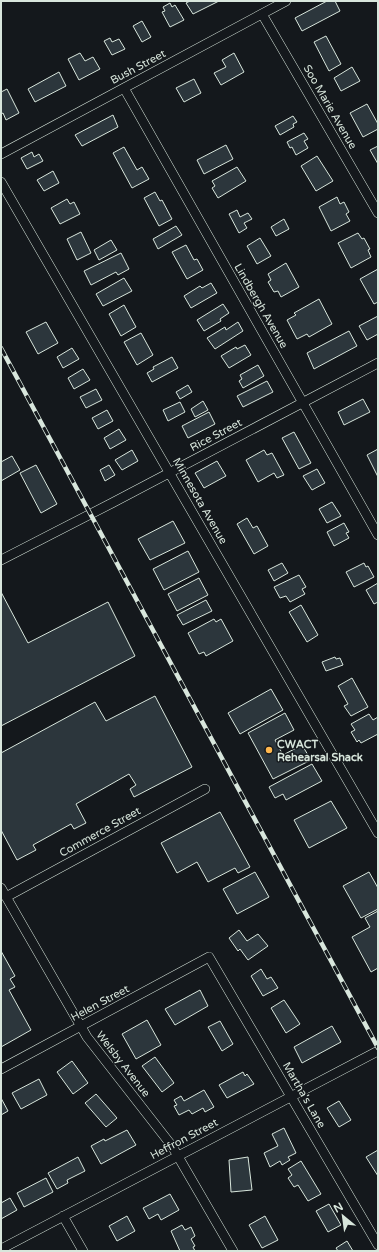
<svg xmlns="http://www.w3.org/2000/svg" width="379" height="1252" font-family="'Varela Round',sans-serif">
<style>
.building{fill:#2c363c;stroke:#d8e6dc}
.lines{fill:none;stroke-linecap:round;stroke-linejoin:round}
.street-casing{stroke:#d8e6dc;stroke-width:10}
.street{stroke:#14181c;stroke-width:9}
.rail-casing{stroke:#d8e6dc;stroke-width:4.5}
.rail{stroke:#14181c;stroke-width:3;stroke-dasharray:9;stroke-linecap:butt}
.poi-dot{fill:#ffb74d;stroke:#14181c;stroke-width:1.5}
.labels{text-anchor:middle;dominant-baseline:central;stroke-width:3;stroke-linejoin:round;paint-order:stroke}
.street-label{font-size:11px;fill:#d8e6dc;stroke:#14181c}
.poi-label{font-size:11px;font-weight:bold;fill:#d8e6dc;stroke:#14181c;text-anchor:start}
</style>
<rect width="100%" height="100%" fill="#14181c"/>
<path class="building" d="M190,1H219L193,14L186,3Z
M327,1H335L340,11L302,31L295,18Z
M170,3L172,7L175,5L184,20L170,27L162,12L165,11L163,7Z
M142,21L151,37L142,42L133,26Z
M326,36L341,64L329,71L314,42Z
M110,38L112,42L119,39L125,49L112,55L104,41Z
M80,53L85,61L93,57L100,69L79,80L68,59Z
M234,53L244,72L221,85L214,73L226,67L222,60Z
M352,67L360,81L341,91L334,78Z
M59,72L66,86L35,102L28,89Z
M194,79L201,93L184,102L176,88Z
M7,89L19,113L6,120L3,113L1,114V92Z
M367,104L378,124V129L363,137L350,113Z
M113,115L118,127L82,146L75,135Z
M293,116L297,122L293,124L294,127L280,135L275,126Z
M304,133L308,139L304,141L308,148L296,155L292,147L290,148L287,142Z
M226,145L233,159L204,174L197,160Z
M378,146V164L370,150Z
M124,147L137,170L142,167L149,179L132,188L113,153Z
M32,152L34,157L39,154L43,161L27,169L21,158Z
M317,156L333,181L316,191L301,166Z
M237,167L246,181L218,198L212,188L215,186L212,181Z
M53,171L59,183L44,191L37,180Z
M155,192L160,201L162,200L172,219L159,226L144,198Z
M337,197L340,204L344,202L349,212L346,214L350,221L331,231L319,207Z
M67,199L70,204L74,202L80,214L60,224L51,208Z
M237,210L240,217L248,213L252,219L244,223L247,228L239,233L229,214Z
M284,219L289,229L276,236L271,227Z
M176,226L182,235L158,249L153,239Z
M81,232L91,253L77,260L67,239Z
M358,233L362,239L364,238L370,249L368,250L371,257L351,268L338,243Z
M260,238L271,256L257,264L247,246Z
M111,240L117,250L99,260L94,250Z
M186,245L194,260L197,259L203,270L187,279L172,252Z
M121,253L129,269L118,275L116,272L91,285L84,271Z
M286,263L299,287L281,297L278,291L274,292L268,282L271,280L268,274Z
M378,269V302L374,304L360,279Z
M124,278L132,291L103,306L96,294Z
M211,283L217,293L191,308L184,296L200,286L202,288Z
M319,299L332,324L309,337L307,334L297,339L287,320L296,315L294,313Z
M223,304L229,313L220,319L221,321L204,331L197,320Z
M124,305L136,327L121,336L109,314Z
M378,316V334L367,340L359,326Z
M46,322L58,343L38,354L26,332Z
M238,322L243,331L215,349L207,338L225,327L226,330Z
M349,331L357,346L314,369L307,353Z
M141,333L153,355L137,365L124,342Z
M245,345L251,355L229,368L221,356L236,347L237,349Z
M72,348L79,359L63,368L57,357Z
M172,357L178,368L152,382L147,373L154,369L153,367Z
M258,365L264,376L243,388L239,381L242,379L240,375Z
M83,369L90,380L74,389L68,378Z
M267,381L273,392L243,407L237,396Z
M188,385L192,392L180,399L176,392Z
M96,389L102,400L86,408L80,397Z
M363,399L370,412L344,425L338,412Z
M203,401L208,410L195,417L191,409Z
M180,402L185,412L168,421L163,410Z
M107,410L113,421L98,429L92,418Z
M209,412L215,424L188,438L182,426Z
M119,429L126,440L110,449L104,438Z
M294,432L311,463L299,469L282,438Z
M378,449V477L367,455Z
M132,450L138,461L122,470L115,460Z
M264,450L267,455L272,453L284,475L277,478L274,473L258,482L246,460Z
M12,456L20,470L1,481V462Z
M217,461L226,476L204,488L195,473Z
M36,465L57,504L41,513L20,473Z
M109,465L115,475L105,481L100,470Z
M317,469L325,483L312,490L303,476Z
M332,502L341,516L327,523L319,509Z
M247,518L253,528L257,526L268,546L254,554L237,524Z
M173,521L185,543L150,560L138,539Z
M344,523L349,532L346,533L349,538L334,546L327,532Z
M188,551L199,572L164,590L153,569Z
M282,563L288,573L274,581L268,570Z
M364,563L366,567L368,566L374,577L354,587L346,572Z
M299,575L306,587L302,589L305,594L290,602L286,596L280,598L274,587Z
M199,578L208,595L177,611L168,594Z
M378,583V602L374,604L366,590Z
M1,592L28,643L108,602L135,656L1,726Z
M206,600L212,611L183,625L177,615Z
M301,605L318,635L307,642L289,612Z
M214,619L216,622L221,619L233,641L206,656L204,652L199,654L188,633Z
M335,657L336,659L340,658L343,665L326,671L322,662Z
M352,678L368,707L351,716L344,706L348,704L338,686Z
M271,689L283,710L240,734L228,713Z
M155,696L192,767L134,797L130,789L136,785L129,774L76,804L86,823L74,829L71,824L33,845L36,850L17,860L1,830V753L95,702L106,721Z
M285,713L294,730L275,740L283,755L302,745L311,760L273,779L248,733Z
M369,714L373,720L378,717V734L361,743L359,740L357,742L351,732L355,730L351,724Z
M312,764L322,781L286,800L283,794L275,798L269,787Z
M331,801L347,828L309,848L294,820Z
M220,812L250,867L238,873L235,868L208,882L197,862L177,873L161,843Z
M255,872L269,897L237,914L223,889Z
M369,872L378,888V909L361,918L343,886Z
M378,911V968L371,972L352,937L370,927L365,918Z
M239,930L247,941L258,934L268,946L248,960L240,949L238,951L229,938Z
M1,951L15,976L10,979L15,987L9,990L31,1030L1,1047Z
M261,969L267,979L271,977L278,988L263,996L251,976Z
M200,990L208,1006L175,1025L165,1009Z
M284,1000L300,1024L286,1033L271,1008Z
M147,1020L161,1045L136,1059L122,1034Z
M220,1021L233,1044L222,1051L208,1027Z
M332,1026L341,1042L302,1063L294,1047Z
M155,1057L174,1083L162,1092L142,1066Z
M72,1061L88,1083L73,1094L57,1072Z
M243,1072L245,1076L247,1074L254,1084L227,1098L219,1085Z
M39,1079L47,1095L21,1109L12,1093Z
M204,1090L214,1107L205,1112L203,1108L192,1114L189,1110L179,1115L174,1106L177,1105L174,1100L181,1096L184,1101Z
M96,1094L117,1118L106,1127L85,1103Z
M1,1098L8,1111L1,1115Z
M339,1101L351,1120L339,1127L327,1108Z
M284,1128L296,1153L288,1157L290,1160L282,1165L280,1161L270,1167L264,1153L278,1146L272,1134Z
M127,1130L136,1145L101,1164L91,1146L104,1139L105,1141Z
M378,1150V1176L366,1157Z
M78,1157L85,1171L67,1180L68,1183L57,1189L48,1173Z
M248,1157L252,1190L231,1192L229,1160Z
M301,1161L321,1194L308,1201L298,1185L294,1187L288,1178L292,1175L288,1169Z
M46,1178L53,1192L24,1207L17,1193Z
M170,1194L179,1210L161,1220L158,1214L149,1219L143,1208Z
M10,1198L17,1210L1,1219V1203Z
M329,1204L341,1225L328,1232L316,1211Z
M127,1216L135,1231L117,1241L109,1226Z
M265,1216L278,1240L262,1248L249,1225Z
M182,1225L185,1230L191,1227L195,1236L191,1239L195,1246L193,1247L195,1251H180L171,1231Z
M347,1241L353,1251H338L336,1248Z"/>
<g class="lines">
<defs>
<path id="street" d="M262,14L378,213
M124,88L378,535
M1,154L286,1
M1,182L378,833
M1,560L112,503L378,363
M1,888L87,1037L172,1146L233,1251
M6,897L205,789
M1,1069L209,957L378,1245
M63,1216L83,1251
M1,1249L378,1051"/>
</defs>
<use href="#street" class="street-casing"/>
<use href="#street" class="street"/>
<defs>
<path id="rail" d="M1,348L378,1048"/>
</defs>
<use href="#rail" class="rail-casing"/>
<use href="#rail" class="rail"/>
</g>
<circle class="poi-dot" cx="269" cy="750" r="4"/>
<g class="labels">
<g class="street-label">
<text transform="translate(138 67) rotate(-28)">Bush Street</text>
<text transform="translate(330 107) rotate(60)">Soo Marie Avenue</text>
<text transform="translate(261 306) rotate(60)">Lindbergh Avenue</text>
<text transform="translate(216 435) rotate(-28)">Rice Street</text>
<text transform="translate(200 501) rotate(60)">Minnesota Avenue</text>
<text transform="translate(100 832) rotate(-29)">Commerce Street</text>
<text transform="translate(100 1003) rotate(-28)">Helen Street</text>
<text transform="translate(123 1064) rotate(52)">Welsby Avenue</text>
<text transform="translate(304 1095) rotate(60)">Martha's Lane</text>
<text transform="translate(184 1139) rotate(-28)">Heffron Street</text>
</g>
<g class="poi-label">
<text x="277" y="744">CWACT<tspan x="277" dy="13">Rehearsal Shack</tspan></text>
</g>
</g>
<rect width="379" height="1252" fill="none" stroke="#d8e6dc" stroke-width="4"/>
<g transform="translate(343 1216) rotate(331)" stroke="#14181c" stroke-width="3" paint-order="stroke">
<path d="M0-3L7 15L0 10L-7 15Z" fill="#d8e6dc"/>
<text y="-6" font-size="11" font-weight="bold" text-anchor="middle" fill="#d8e6dc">N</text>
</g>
</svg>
